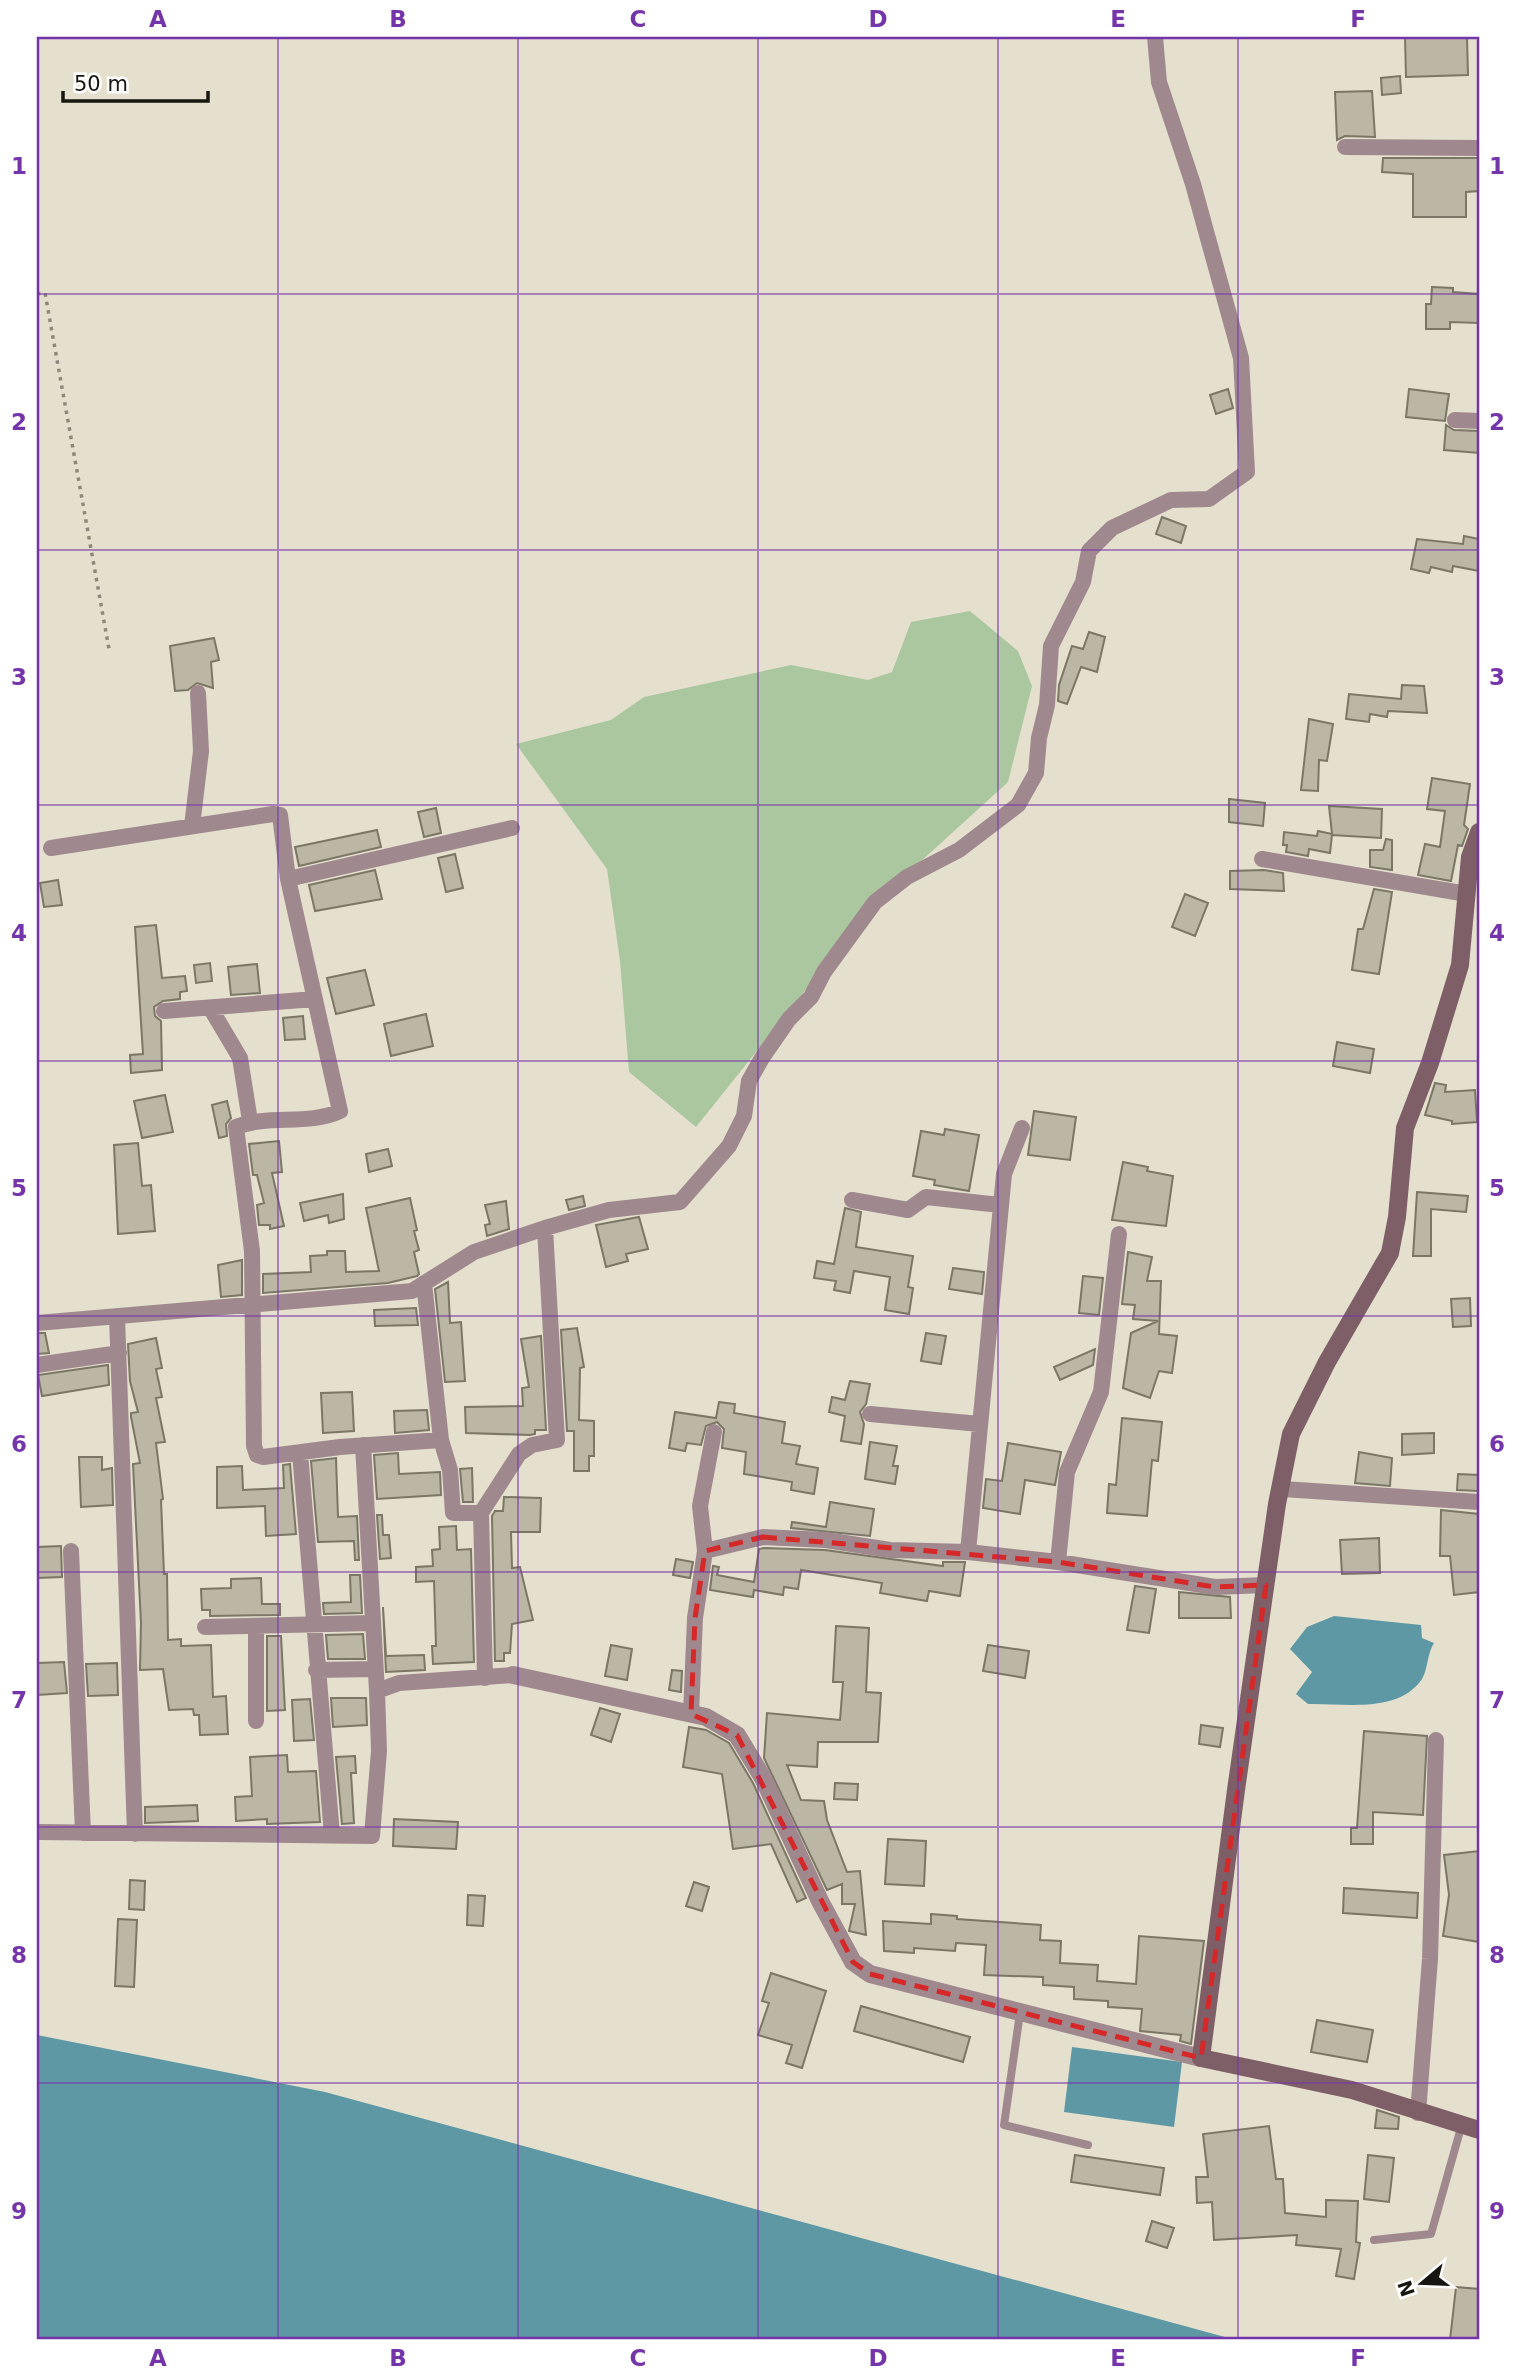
<svg xmlns="http://www.w3.org/2000/svg" width="1516" height="2377" font-family="'DejaVu Sans',sans-serif">
<style>
.green{fill:#aac79f}
.water{fill:#5d98a4}
.building{fill:#bcb7a5;stroke:#7b7665;stroke-width:2}
.lines{fill:none;stroke-linecap:round;stroke-linejoin:round}
.path{stroke:#8c897c;stroke-width:3.5;stroke-dasharray:3.5 5;stroke-linecap:butt}
.service{stroke:#a0898e;stroke-width:8}
.minor{stroke:#a0898e;stroke-width:16}
.tertiary{stroke:#a0898e;stroke-width:18}
.secondary{stroke:#7f5f67;stroke-width:18}
.marked{fill:none;stroke:#d62828;stroke-width:5;stroke-dasharray:14 9;stroke-linejoin:round}
.grid{fill:none;stroke:#7535aa;stroke-width:2;stroke-opacity:0.55}
.neatline{fill:none;stroke:#7535aa;stroke-width:2.5}
.grid-label{font-size:23px;text-anchor:middle;font-weight:bold;fill:#7535aa}
</style>
<rect width="100%" height="100%" fill="#e5e0ce"/>
<path class="green" d="M970,611L1018,651L1032,686L1008,782L875,903L696,1127L629,1072L620,961L607,869L516,744L611,720L644,697L791,665L868,680L892,672L911,622Z"/>
<path class="water" d="M1334,1616L1421,1625L1422,1638L1434,1643C1427,1654 1428,1669 1422,1679C1398,1714 1345,1703 1308,1704L1296,1694L1312,1672L1290,1649L1307,1627Z
M37,2035L325,2092L1236,2340H37Z
M1072,2047L1182,2062L1174,2127L1064,2112Z"/>
<path class="building" d="M1405,37H1467L1468,75L1406,77Z
M1400,76L1401,93L1382,95L1381,78Z
M1372,91L1375,137L1345,136L1337,140L1335,92Z
M1383,158H1479V191L1466,192V217H1413V174L1382,172Z
M1432,287L1453,288V292L1479,294V323L1450,322V329H1426V304H1431Z
M1228,389L1233,408L1216,414L1210,395Z
M1409,389L1449,394L1445,421L1406,417Z
M1446,425L1454,430L1479,431V453L1444,450Z
M1162,517L1186,526L1181,543L1156,534Z
M1464,536L1479,539V571L1453,566L1452,572L1431,567L1429,573L1411,569L1417,539L1463,544Z
M1089,632L1105,637L1097,672L1081,667L1067,704L1058,701L1059,685L1072,646L1083,649Z
M214,638L219,660L211,662L213,688L197,683L188,690L175,691L170,646Z
M1402,685L1424,686L1427,713L1388,711L1387,717L1370,714L1369,722L1346,719L1349,694L1401,699Z
M1309,719L1333,724L1327,761L1319,760L1318,791L1301,790Z
M1432,778L1470,784L1464,825L1468,829L1462,846L1458,845L1451,881L1418,875L1425,844L1440,847L1445,811L1427,809Z
M1229,799L1265,803L1263,826L1229,822Z
M1329,806L1382,809L1381,838L1332,835L1330,853L1309,849L1308,856L1286,852L1287,845H1283L1284,832L1317,836L1318,831L1332,834Z
M436,808L441,833L424,837L418,812Z
M377,830L381,847L299,866L295,847Z
M1386,839L1392,840V870L1370,867V850H1383Z
M455,854L463,888L446,892L438,858Z
M375,870L382,899L315,911L309,885Z
M1264,870L1283,873L1284,891L1230,889V871Z
M58,880L62,905L44,907L40,883Z
M1374,889L1392,892L1379,974L1352,970L1358,929H1363Z
M1185,894L1208,903L1195,936L1172,927Z
M156,925L162,978L185,976L187,991L180,992V999L163,1001L154,1007L155,1016L161,1021L162,1070L131,1073L130,1055L143,1054L135,927Z
M210,963L212,981L196,983L194,965Z
M257,964L260,993L231,995L228,967Z
M365,970L374,1005L336,1014L327,978Z
M426,1014L433,1046L391,1056L384,1024Z
M303,1016L305,1039L285,1040L283,1018Z
M1337,1042L1374,1049L1370,1073L1333,1066Z
M1435,1083L1446,1085L1445,1092L1475,1090L1477,1122L1452,1124V1121L1425,1115Z
M165,1095L173,1132L142,1138L134,1101Z
M227,1101L231,1118L226,1124L227,1136L219,1138L212,1105Z
M1034,1111L1076,1117L1070,1160L1028,1155Z
M945,1129L979,1135L969,1191L934,1185L935,1180L913,1176L921,1131L944,1135Z
M279,1141L282,1172L272,1173L284,1226L270,1229V1225H259L257,1205L264,1203L257,1175H253L249,1144Z
M138,1143L142,1186L151,1185L155,1231L118,1234L114,1145Z
M388,1149L392,1166L369,1172L366,1154Z
M1123,1162L1148,1167L1147,1171L1173,1176L1166,1226L1112,1220Z
M1417,1192L1468,1196L1466,1212L1431,1209V1256H1413Z
M343,1194L344,1219L329,1223L328,1215L304,1221L300,1203Z
M583,1196L585,1206L569,1210L566,1200Z
M410,1198L417,1230L414,1231L419,1250L414,1252L419,1274L417,1276L388,1283L263,1293V1274L311,1272L310,1256L327,1255V1251H345L346,1272L379,1271L366,1208Z
M506,1201L509,1229L487,1236L485,1225L490,1224L485,1205Z
M845,1208L861,1212L856,1247L913,1256L908,1287L913,1288L909,1314L885,1310L890,1277L854,1271L850,1293L834,1290L836,1281L814,1278L817,1261L834,1264Z
M639,1217L648,1249L626,1254L628,1261L606,1267L596,1225Z
M1128,1252L1152,1257L1147,1281H1161L1159,1334L1177,1336L1172,1373L1159,1371L1150,1398L1123,1388L1131,1333L1158,1321L1133,1319L1135,1305L1122,1304Z
M242,1260V1295L221,1297L218,1265Z
M953,1268L984,1272L982,1294L949,1289Z
M1083,1276L1103,1278L1099,1315L1079,1313Z
M448,1282L450,1323L461,1322L465,1381L445,1382L435,1289Z
M1470,1298L1471,1326L1453,1327L1451,1299Z
M416,1308L418,1325L375,1326L374,1310Z
M577,1328L584,1367L580,1368L579,1420L594,1421V1456H589V1471H574V1431H567L561,1330Z
M37,1333H45L49,1353L37,1354Z
M926,1333L946,1336L941,1364L921,1361Z
M541,1336L546,1430H535V1434L530,1435L466,1433L465,1407L523,1406L522,1388L529,1387L521,1339Z
M156,1338L162,1368L156,1369L162,1397L156,1398L165,1442L156,1443L163,1499L161,1500L164,1574H167L168,1640L181,1639V1646L211,1645L213,1697L226,1696L228,1734L200,1735L199,1715H194L193,1709L169,1710L163,1669L140,1670L141,1623L133,1464L140,1463L131,1417V1413L138,1412L130,1381L128,1344Z
M1095,1349L1093,1365L1060,1380L1054,1367Z
M108,1365L109,1385L42,1396L38,1375Z
M850,1381L870,1384L866,1404L860,1412L864,1424L861,1444L841,1441L845,1416L829,1412L832,1397L845,1400Z
M352,1392L354,1431L323,1433L321,1393Z
M719,1402L735,1404L734,1413L785,1422L782,1443L800,1446L796,1464L818,1468L814,1494L791,1490L792,1482L744,1474L746,1452L722,1448L724,1429L717,1422L706,1426L701,1445L687,1443L685,1451L669,1448L675,1412L716,1418Z
M427,1410L429,1430L395,1433L394,1411Z
M1122,1418L1162,1422L1158,1461L1152,1460L1147,1516L1107,1513L1109,1484L1116,1485Z
M1434,1433V1453L1402,1455V1434Z
M870,1442L897,1446L893,1466H898L895,1484L865,1479Z
M1008,1443L1061,1452L1055,1485L1025,1480L1020,1514L983,1508L986,1479L1002,1481Z
M1359,1452L1392,1458L1390,1486L1355,1483Z
M398,1453L399,1474L440,1472L441,1495L377,1499L374,1455Z
M79,1457H102V1470L112,1468L113,1505L81,1507Z
M336,1458L338,1517L357,1516L359,1560H355L354,1541L318,1542L311,1461Z
M290,1464L296,1534L266,1536L265,1506L217,1508V1467L242,1466L243,1490L284,1488L283,1465Z
M472,1468L473,1502H463L460,1469Z
M1458,1474L1479,1475L1478,1491L1457,1490Z
M504,1497L541,1498L540,1532H511L512,1568L520,1567L533,1620L512,1624L510,1653H504V1661H495L492,1516L495,1511H503Z
M830,1502L874,1509L870,1536L791,1528L792,1522L826,1527Z
M1441,1510L1479,1514V1592L1454,1595L1450,1556H1440Z
M377,1515H382L383,1535H389L391,1558L380,1559Z
M456,1526L457,1550L471,1549L474,1662L433,1664L432,1646H436L434,1581L416,1582V1567L433,1566L432,1550L440,1549L439,1527Z
M1379,1538L1380,1573L1342,1574L1340,1540Z
M61,1546L62,1577L37,1578V1547Z
M764,1548L825,1550L943,1566V1562H965L960,1596L929,1591L927,1601L880,1593L882,1583L801,1570L798,1589L784,1587L783,1595L754,1590L753,1597L710,1590L713,1566L719,1567L717,1575L754,1582L759,1549Z
M676,1559L693,1562L690,1578L673,1575Z
M350,1575H360L362,1613L324,1614L323,1603L351,1602Z
M261,1578L262,1604H280V1615L210,1616V1610H202L201,1589L231,1588V1579Z
M1135,1586L1156,1589L1149,1633L1127,1630Z
M1179,1592L1230,1597L1231,1618H1179Z
M383,1607L386,1656L424,1655L425,1670L386,1672Z
M836,1626L869,1628L866,1692L881,1693L878,1742H818L817,1767L787,1765L801,1800L824,1801L827,1820L847,1872L860,1871L866,1935L849,1931L855,1904H842V1884L827,1890L764,1758L767,1713L840,1720L843,1682H833Z
M363,1634L365,1659H328L326,1635Z
M267,1636H281L285,1710L267,1711Z
M611,1645L632,1649L627,1680L605,1676Z
M988,1645L1029,1651L1025,1678L983,1671Z
M64,1662L67,1693L37,1695V1663Z
M117,1663L118,1695L88,1696L86,1664Z
M672,1670L682,1671L681,1692L669,1690Z
M331,1698H366L367,1725L333,1727Z
M310,1699L314,1740L294,1741L292,1700Z
M600,1708L620,1714L611,1742L591,1735Z
M1201,1725L1223,1728L1220,1747L1199,1744Z
M689,1727L706,1730L729,1743L753,1783L806,1898L797,1902L771,1844L733,1849L722,1774L683,1767Z
M1364,1731L1427,1736L1423,1815L1373,1812V1844H1351V1828H1357Z
M287,1755L288,1772L316,1771L320,1822L267,1824V1819L236,1821L235,1797L252,1796L250,1757Z
M355,1756L356,1773H351L354,1823L342,1824L336,1757Z
M835,1783L858,1784L857,1800L834,1799Z
M197,1805L198,1821L145,1823V1807Z
M394,1819L458,1822L456,1849L393,1846Z
M888,1839L926,1841L924,1886L885,1884Z
M1479,1851V1942L1443,1936L1449,1895L1444,1855Z
M130,1880L145,1881L144,1910L129,1909Z
M694,1882L709,1887L702,1911L686,1906Z
M1344,1888L1418,1893L1417,1918L1343,1913Z
M468,1895L485,1896L483,1926L467,1925Z
M931,1914L957,1916V1919L1041,1925L1040,1940L1061,1941L1060,1963L1098,1965L1097,1981L1136,1984L1139,1936L1204,1941L1191,2044L1180,2041L1181,2035L1140,2031L1142,2009L1108,2007V2001L1074,1999V1987L1043,1985V1977L984,1975L986,1945L956,1943L955,1951L914,1948V1953L884,1951L883,1921L931,1924Z
M118,1919L137,1920L134,1987L115,1986Z
M771,1973L826,1991L802,2068L786,2063L792,2045L758,2035L769,2003L762,2001Z
M861,2006L970,2037L963,2062L854,2031Z
M1317,2020L1373,2030L1367,2062L1311,2052Z
M1377,2110L1399,2117L1398,2129L1375,2128Z
M1269,2126L1276,2179H1283L1285,2213L1326,2217V2200L1358,2201L1356,2242L1360,2243L1354,2279L1336,2276L1341,2249L1296,2245L1297,2235L1214,2240L1212,2202L1197,2203L1196,2177H1208L1203,2134Z
M1075,2155L1164,2168L1160,2195L1071,2182Z
M1368,2155L1394,2158L1389,2202L1364,2199Z
M1152,2221L1174,2228L1167,2248L1146,2241Z
M1456,2287L1479,2289V2340H1450Z"/>
<g class="lines">
<path class="path" d="M37,294L45,293L109,649"/>
<path class="service" d="M1020,2013L1004,2125L1088,2145
M1374,2240L1431,2234L1462,2124"/>
<path class="minor" d="M1345,147L1479,148
M1455,420L1479,421
M192,826L201,751L198,693
M51,848L273,814L280,815L288,879L340,1111C308,1126 269,1114 236,1127L252,1251L254,1446L257,1455L263,1457L340,1447L441,1440
M1262,859L1467,894
M288,879L512,828
M211,1009L240,1058L250,1121
M164,1011L315,999
M1022,1128L1004,1174L968,1552L1058,1562L1215,1587L1266,1585
M852,1200L908,1210L926,1197L1000,1205
M424,1283L441,1440L450,1470L453,1513H481
M117,1316L135,1834
M37,1323L412,1291L474,1252L545,1228
M37,1365L119,1353
M870,1414L980,1424
M363,1445L377,1691
M300,1453L332,1835
M1283,1489L1479,1502
M71,1551L83,1833
M705,1551L763,1537L826,1540L890,1550L968,1552
M1058,1562L1067,1472L1101,1392L1119,1234
M205,1627L373,1623
M316,1670L375,1669
M485,1678L481,1513L519,1454L532,1445L557,1440L545,1228L609,1210L680,1202L729,1146L744,1116L749,1081L762,1058L789,1019L811,997L824,972L875,902L907,877L959,850L1018,805L1036,773L1039,738L1047,705L1051,646L1083,582L1089,551L1112,528L1171,500L1209,499L1247,472L1241,358L1193,184L1159,82L1155,37
M691,1714L695,1618L705,1551L700,1506L714,1432
M256,1721V1627
M37,1832L372,1836L379,1751L377,1691L399,1683L513,1675
M1418,2113L1430,1959L1436,1740"/>
<path class="tertiary" d="M513,1675L706,1717L737,1735L763,1778L820,1901L853,1962L870,1974L1201,2058"/>
<path class="secondary" d="M1479,832L1470,857L1460,965L1430,1063L1405,1128L1397,1217L1390,1253L1327,1362L1291,1434L1277,1504L1236,1790L1201,2058L1352,2090L1479,2130"/>
</g>
<path class="marked" d="M763,1537L1058,1562L1215,1587L1266,1585L1201,2058L870,1974L853,1962L737,1735L691,1714L695,1618L705,1551Z"/>
<path class="grid" d="M278,37V2340M518,37V2340M758,37V2340M998,37V2340M1238,37V2340M37,294H1479M37,550H1479M37,805H1479M37,1061H1479M37,1316H1479M37,1572H1479M37,1827H1479M37,2083H1479"/>
<rect width="1516" height="2377" fill="none" stroke="#ffffff" stroke-width="77"/>
<g transform="translate(1422 2283) rotate(251)" stroke="#ffffff" stroke-width="5" paint-order="stroke">
<path d="M0-5L12 26L0 18L-12 26Z" fill="#181610"/>
<text y="-10" font-size="19" font-weight="bold" text-anchor="middle" fill="#181610">N</text>
</g>
<path d="M63 91v10h145v-10" fill="none" stroke="#181610" stroke-width="3.5"/>
<text x="74" y="91" font-size="21" fill="#181610" stroke="#ffffff" stroke-width="5" paint-order="stroke">50 m</text>
<rect x="38" y="38" width="1440" height="2300" class="neatline"/>
<g class="grid-label">
<text x="158" y="27">A</text>
<text x="398" y="27">B</text>
<text x="638" y="27">C</text>
<text x="878" y="27">D</text>
<text x="1118" y="27">E</text>
<text x="1358" y="27">F</text>
<text x="19" y="174">1</text>
<text x="1497" y="174">1</text>
<text x="19" y="430">2</text>
<text x="1497" y="430">2</text>
<text x="19" y="685">3</text>
<text x="1497" y="685">3</text>
<text x="19" y="941">4</text>
<text x="1497" y="941">4</text>
<text x="19" y="1196">5</text>
<text x="1497" y="1196">5</text>
<text x="19" y="1452">6</text>
<text x="1497" y="1452">6</text>
<text x="19" y="1708">7</text>
<text x="1497" y="1708">7</text>
<text x="19" y="1963">8</text>
<text x="1497" y="1963">8</text>
<text x="19" y="2219">9</text>
<text x="1497" y="2219">9</text>
<text x="158" y="2366">A</text>
<text x="398" y="2366">B</text>
<text x="638" y="2366">C</text>
<text x="878" y="2366">D</text>
<text x="1118" y="2366">E</text>
<text x="1358" y="2366">F</text>
</g>
</svg>
